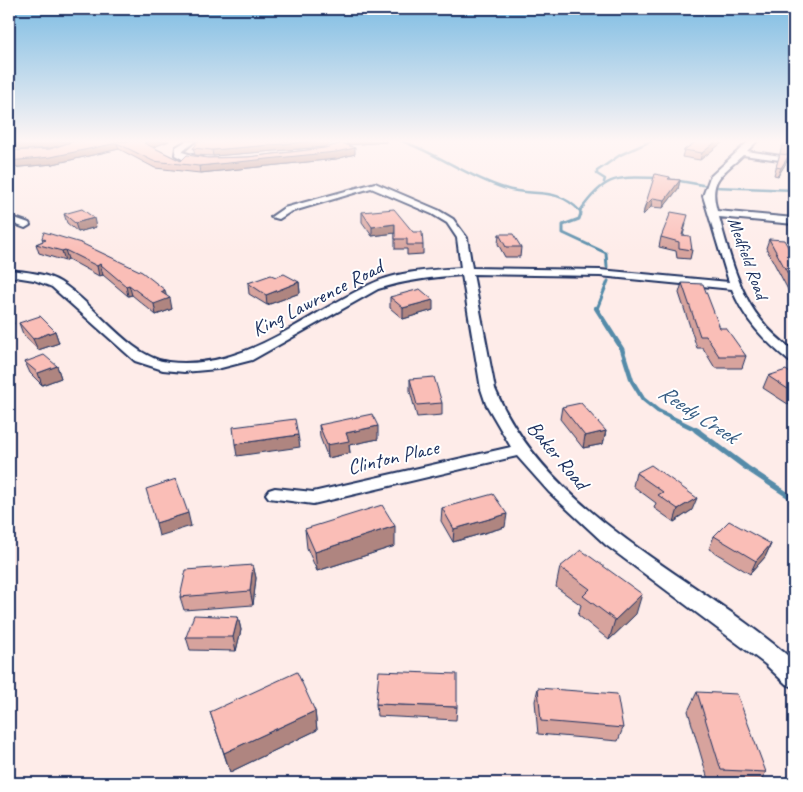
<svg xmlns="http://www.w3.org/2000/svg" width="803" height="792" font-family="Caveat,sans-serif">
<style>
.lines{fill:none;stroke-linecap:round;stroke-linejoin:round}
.stream-far3{stroke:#558ba9;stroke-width:2.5}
.stream-far2{stroke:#558ba9;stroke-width:3}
.stream-far1{stroke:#558ba9;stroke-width:4.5}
.stream{stroke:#558ba9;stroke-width:5.5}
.minor-casing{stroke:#1b2f5e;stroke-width:4}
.minor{fill:#fff;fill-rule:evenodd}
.wall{fill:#d7a39d;stroke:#1b2f5e;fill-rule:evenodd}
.shaded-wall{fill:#af8580;stroke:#1b2f5e}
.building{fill:#fabeb7;stroke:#1b2f5e}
.labels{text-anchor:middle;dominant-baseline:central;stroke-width:4;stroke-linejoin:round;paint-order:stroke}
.far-street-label{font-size:18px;fill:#1b2f5e;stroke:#fff}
.street-label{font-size:21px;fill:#1b2f5e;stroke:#fff}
.water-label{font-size:22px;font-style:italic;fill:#385d84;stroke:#fff}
</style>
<rect width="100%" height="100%" fill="#feece9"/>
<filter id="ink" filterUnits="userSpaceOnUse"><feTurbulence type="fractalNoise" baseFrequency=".02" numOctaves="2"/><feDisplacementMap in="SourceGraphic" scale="10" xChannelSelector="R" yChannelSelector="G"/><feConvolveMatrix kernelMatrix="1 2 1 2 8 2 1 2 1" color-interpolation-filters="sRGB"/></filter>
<g filter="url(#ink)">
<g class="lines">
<path class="stream-far3" d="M402,141C438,154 468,177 504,188C534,198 555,185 580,211
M674,180L714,187L794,190
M604,182L605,179L597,174V171L620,155L651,141
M581,215L580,211C606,174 616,177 659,178"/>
<path class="stream-far2" d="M581,213L579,219L563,225V233L606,253L607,267
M597,309L608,281"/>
<path class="stream-far1" d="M596,308L622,349L632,381L643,399L658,411L699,431"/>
<path class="stream" d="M696,430L747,468L794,499"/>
<defs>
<path id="minor" d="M186,141H195L182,152L206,159V163L184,160L175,155L176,147Z
M749,141H757L747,151L794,158V162L743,155C722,175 708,179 717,211L794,218V224L719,217C728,250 739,294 761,320C770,332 782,342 794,351V362L789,361C764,340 744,320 732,289L600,276L473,274L495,389C549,517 696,575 794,661V687L786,684L765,664L606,545L549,492L517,456L313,504L269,498L266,494L269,490L275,488L313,492L511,447L486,404L481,389L462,275C432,277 406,280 378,289L252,360L217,369L184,372L163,370L135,361L52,287L34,280L9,276V270C26,272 45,273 60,282C93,302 130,358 168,362C245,371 303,316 369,285C398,271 430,270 461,268L457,238L447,223L432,214L371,188L290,212L279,219L271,217L284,208L375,183L438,210L453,219L467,238L472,268L600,270L729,282L703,196L710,177Z
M9,216L29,223L30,225L25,228L9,222Z"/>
</defs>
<use href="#minor" class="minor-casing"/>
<use href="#minor" class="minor"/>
</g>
<path class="wall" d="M9,141H169L153,147L181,161L208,158L248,157L325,148L347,145V141H386V142L347,145L355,154L336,159L200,173L155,168L119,149L53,164L9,168ZM60,145L50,149L9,151L51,148Z
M697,141H724L700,160L682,157L684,150Z
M794,145L790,156L788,155L786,163L778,176L774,175L782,146Z
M324,147L213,156L195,155L193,148Z
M670,177V179L680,180L678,189L663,208L651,207L643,215L645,206Z
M362,212L423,245V254L407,255V249H395V233L372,236L362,222Z
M64,214L96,227L78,232L67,223Z
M686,224L683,235L692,250L690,259L677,258L676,251L659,247L661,237Z
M499,234L521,247L520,257H505L498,244Z
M42,238L167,296L172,309L156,315L132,295L128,296L103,275L99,276L68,259L65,261L39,253L36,244L43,241Z
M769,239L794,257V301L766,248Z
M276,277L299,282L300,293L267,305L249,294L248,283Z
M682,283L720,328L746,356L742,368H715L703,348H697L679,293Z
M390,297L433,310L403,319L390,308Z
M19,323L55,331L59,343L38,350L23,334Z
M25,362L57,366L61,378L42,385L30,373Z
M768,376H794V408L763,388Z
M410,379L442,403V415L417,417L410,391Z
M562,407L606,431L603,444L583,448L560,419Z
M319,425L378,439L349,445L350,453L328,458L320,437Z
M636,473L692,510L674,522L654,508L656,503L633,486Z
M442,508L505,527L453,542L441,521Z
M305,529L395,546L317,571L307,548Z
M714,536L771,544L765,557L750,574L709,549Z
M253,565L256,578L253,605L184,610L180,597Z
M560,567L636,614L609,640L578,615L581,605L556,587Z
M238,617L241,630L236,651L190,650L186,637Z
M538,688L623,728L618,741L538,734L535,701Z
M697,692L766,772L759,783H709L688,711Z
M376,704L457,707L456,720L377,716Z
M315,711L317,730L230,772L210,712Z"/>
<path class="shaded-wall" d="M50,141H76L51,148L9,151V152V144Z
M150,141H169L146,150L144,143Z
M317,141H336L324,147L213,156L212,150Z
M347,141H386V142L347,145Z
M717,141H724L700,160L702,153Z
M117,143L119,149L53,164L9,168V161Z
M355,148V154L336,159L200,173L199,166Z
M789,155L786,163L778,176L781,168Z
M680,180L678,189L663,208L665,200Z
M653,198L651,207L643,215L645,206Z
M94,218L96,227L78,232L75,223Z
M395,224V233L372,236V227Z
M65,250L68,259L65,261L62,251Z
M100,264L103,275L99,276L97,266Z
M299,282L300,293L267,305L266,295Z
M129,285L132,295L128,296L126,286Z
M165,290L167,299L170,298L172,309L156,315L154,304L161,292Z
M433,300V310L403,319V308Z
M9,311L14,324L9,325Z
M55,331L59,343L38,350L33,339Z
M57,366L61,378L42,385L38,373Z
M378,426V439L349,445L350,453L328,458L327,445L346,433Z
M606,431L603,444L583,448L585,436Z
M298,435L300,447L237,456L235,444Z
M697,498L692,510L674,522L678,509Z
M188,513L191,526L159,536L156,523Z
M507,514L505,527L453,542L454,529Z
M395,526V546L317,571L315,552Z
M771,544L765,557L750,574L756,561Z
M253,565L256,578L253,605L250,591Z
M642,594L636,614L609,640L615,620Z
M238,617L241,630L236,651L233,637Z
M315,711L317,730L230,772L224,753Z
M9,763L14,776L9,780Z"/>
<path class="building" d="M9,141H50L9,144Z
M74,141H150L144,143L181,161L187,155L208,158L248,157L325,148L342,143L355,148L336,152L199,166L153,161L117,143L51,157L9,161V151L50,149Z
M196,141H317L212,150L193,148L196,145Z
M697,141H717L702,153L684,150Z
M785,141H794L793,148L782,146Z
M780,154L789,155L781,168L776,167Z
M655,174L670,177L668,179L680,180L665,200L653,198L645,206Z
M82,209L94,218L75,223L64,214Z
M394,209L413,232H422L423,245H407V239H395V224L372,227L362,212Z
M671,212L688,215L682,235L690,236L692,250L679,248V242L661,237Z
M44,232L81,243L142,272L165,290L161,292L170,298L154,304L129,285L126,286L100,264L97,266L65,250L62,251L36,244L46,240L42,238Z
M499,234H513L521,247H506Z
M769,239L784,240L794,257V285Z
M284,274L299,282L266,295L248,283L271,275L276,277Z
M682,283L703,284L720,328H726L746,356H719L706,336H700Z
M420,289L433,300L403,308L390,297Z
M40,316L55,331L33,339L19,323Z
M44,355L57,366L38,373L25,362Z
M786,370L794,376V393L768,376Z
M434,377L442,403L417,405L410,379Z
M581,403L606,431L585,436L562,407Z
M372,414L378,426L346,433L349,441L327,445L319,425Z
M295,419L298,435L235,444L233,427Z
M651,465L697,498L678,509L658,495L663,492L636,473Z
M176,479L188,513L156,523L146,489Z
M493,494L507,514L454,529L442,508Z
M382,505L395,526L315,552L305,529Z
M729,521L771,544L756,561L714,536Z
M581,550L642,594L615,620L583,596L590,589L560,567Z
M253,565L250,591L180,597L186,570Z
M194,615L238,617L233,637H186Z
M379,671L457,674V707L376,704Z
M297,672L315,711L224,753L210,712Z
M538,688L617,694L623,728L541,721Z
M697,692L737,694L766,772L721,770Z"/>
</g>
<linearGradient id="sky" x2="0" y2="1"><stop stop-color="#7dbce3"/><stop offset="0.56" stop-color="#fff6f5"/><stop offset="1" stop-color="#fff6f5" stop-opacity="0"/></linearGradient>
<rect width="803" height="252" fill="url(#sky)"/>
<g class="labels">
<g class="far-street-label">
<text transform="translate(748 258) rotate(70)">Medfield Road</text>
</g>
<g class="street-label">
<text transform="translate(317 298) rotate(-27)">King Lawrence Road</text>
<text transform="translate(558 455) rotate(50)">Baker Road</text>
<text transform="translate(393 457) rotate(-13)">Clinton Place</text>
</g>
<g class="water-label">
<text transform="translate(698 414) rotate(33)">Reedy Creek</text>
</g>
</g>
<rect width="803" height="792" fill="none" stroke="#fff" stroke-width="30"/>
<rect x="15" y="15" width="773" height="762" fill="none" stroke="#1b2f5e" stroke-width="2" filter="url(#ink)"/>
</svg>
